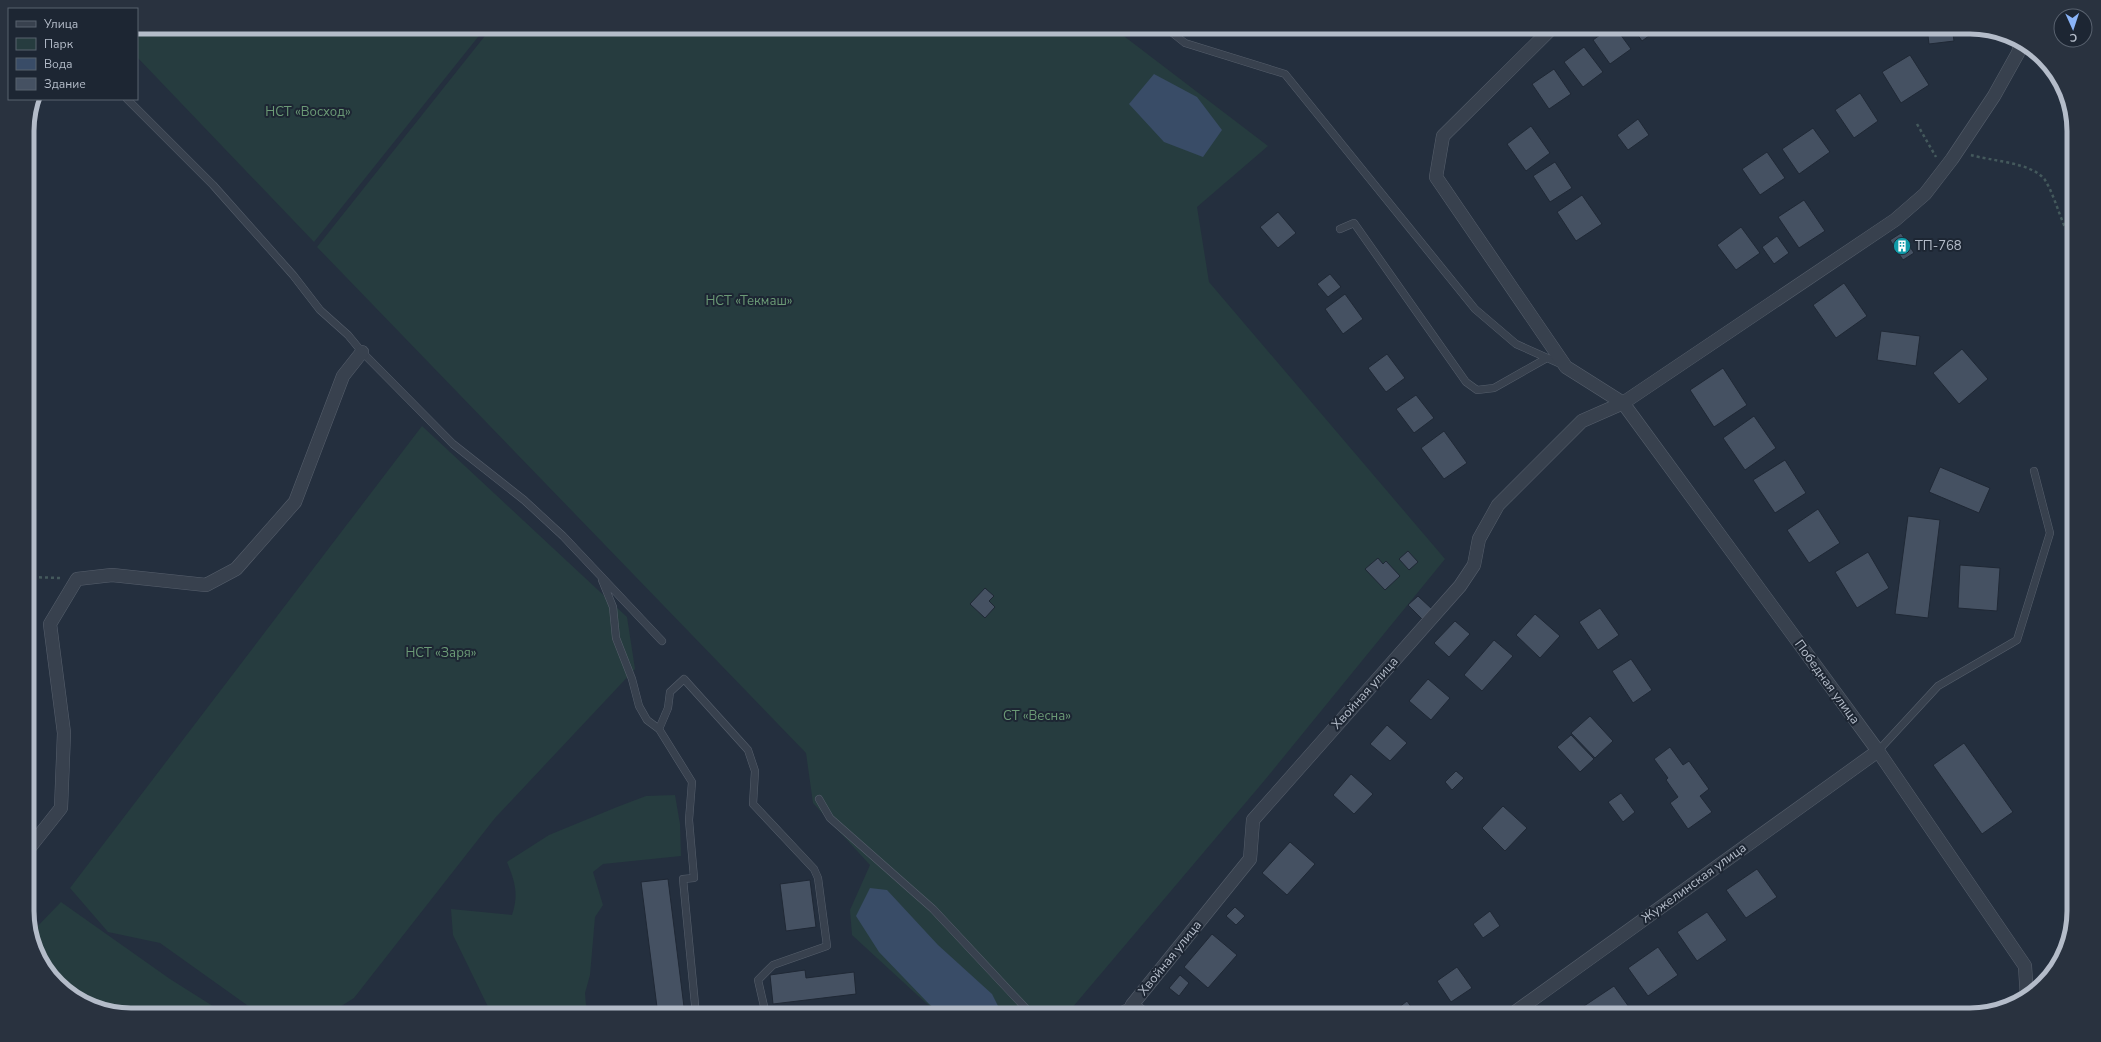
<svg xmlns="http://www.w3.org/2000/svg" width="2101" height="1042" font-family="'Nunito Sans',sans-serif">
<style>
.green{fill:#263c3f}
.water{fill:#394c67}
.building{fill:#455162;stroke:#1f2835}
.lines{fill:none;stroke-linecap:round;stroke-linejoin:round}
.service-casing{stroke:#565f6c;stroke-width:8}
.minor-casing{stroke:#565f6c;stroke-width:14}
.path{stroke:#44595c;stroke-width:2.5;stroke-dasharray:3 3;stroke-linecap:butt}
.service{stroke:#38414e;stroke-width:7}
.minor{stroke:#38414e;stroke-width:13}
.labels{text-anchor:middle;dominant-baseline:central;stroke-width:4;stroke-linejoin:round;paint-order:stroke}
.park-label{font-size:13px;fill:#6b9a76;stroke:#1d2633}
.poi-label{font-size:13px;fill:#b4bcc9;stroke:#1d2633;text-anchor:start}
.street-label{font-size:13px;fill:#b4bcc9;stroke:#1d2633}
.rim{fill:none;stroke:#b4bcc9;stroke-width:5}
</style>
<rect width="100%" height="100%" fill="#242f3e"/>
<path class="green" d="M137,27H486L314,242L137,57Z
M492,27H1112L1268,146L1197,207L1209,282L1445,559L1264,781L1066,1015H939L852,935L850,910L870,865L813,803L806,753L317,247Z
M422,426L627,617L635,669L495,818L354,998L327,1015H261L160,943L108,932L70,888Z
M675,795L680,824L681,856L603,864L593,872L603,905L595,917L590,975L585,993L586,1005L591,1015H492L453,935L451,909L512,915C519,894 515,882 507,862L549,835L617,807L646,796Z
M61,902L170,979L227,1015H131L85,1004L45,969L32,932Z"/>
<path class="water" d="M1154,74L1197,97L1222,130L1203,157L1164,142L1129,104Z
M870,888L887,890L938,945L992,994L1000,1010L995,1015H943L929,1004L879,952L856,916Z"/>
<path class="building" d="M1611,27H1615L1631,49L1610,64L1593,40Z
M1632,27H1661L1642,41Z
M1927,27H1952L1954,41L1929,44Z
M1584,47L1603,72L1583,87L1564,62Z
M1910,55L1929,85L1901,103L1882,72Z
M1554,69L1571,94L1549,109L1532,84Z
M1860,93L1878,121L1854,138L1835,110Z
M1638,119L1649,135L1628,150L1617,135Z
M1531,126L1550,153L1526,171L1507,144Z
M1813,128L1830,152L1799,174L1782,149Z
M1767,152L1785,178L1760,195L1742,169Z
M1555,162L1572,188L1550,202L1533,176Z
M1582,195L1602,224L1576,241L1557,212Z
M1804,200L1825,231L1799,248L1778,217Z
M1278,212L1296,233L1278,248L1260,227Z
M1741,227L1760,253L1736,270L1717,245Z
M1901,233L1914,253L1903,260L1890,240Z
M1777,236L1789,253L1774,264L1762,247Z
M1330,274L1341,287L1328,297L1317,284Z
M1844,283L1867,316L1836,338L1813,305Z
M1345,294L1363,319L1343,334L1325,309Z
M1881,331L1920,336L1916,366L1877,360Z
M1962,349L1988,379L1959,404L1933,373Z
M1387,354L1405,378L1386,392L1368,368Z
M1723,368L1747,405L1714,427L1690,390Z
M1416,395L1434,418L1414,433L1396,409Z
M1754,416L1776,448L1745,470L1723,438Z
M1444,431L1467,463L1444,479L1421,448Z
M1785,460L1806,493L1775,513L1753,480Z
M1940,467L1990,488L1979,513L1929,492Z
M1818,509L1840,543L1809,563L1787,530Z
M1908,516L1940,520L1928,618L1895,614Z
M1408,551L1418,562L1409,570L1399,559Z
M1868,552L1889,588L1857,608L1835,572Z
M1378,558L1383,564L1386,561L1400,576L1385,590L1365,569Z
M1960,565L2000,568L1997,611L1958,608Z
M985,588L994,596L989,601L995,607L985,618L970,604Z
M1418,596L1432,609L1422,619L1408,605Z
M1600,608L1619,635L1598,650L1579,622Z
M1535,614L1560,636L1540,658L1516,635Z
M1455,621L1470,634L1449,657L1434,643Z
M1494,640L1513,656L1482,691L1464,675Z
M1631,659L1652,690L1633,703L1612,671Z
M1428,679L1450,698L1431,720L1409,701Z
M1590,716L1613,741L1595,758L1571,733Z
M1387,725L1407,743L1390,761L1370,744Z
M1571,735L1594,759L1580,772L1557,747Z
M1964,743L2013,812L1982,834L1933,765Z
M1670,747L1683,765L1689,761L1709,789L1700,796L1712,812L1688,829L1670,803L1678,797L1666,780L1668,778L1654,759Z
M1456,771L1464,778L1452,790L1445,782Z
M1351,774L1373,794L1354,814L1333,795Z
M1621,793L1635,812L1623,822L1608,802Z
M1503,806L1527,828L1505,851L1482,828Z
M1290,842L1315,864L1287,895L1262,873Z
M1757,869L1777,897L1746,918L1726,890Z
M668,879L685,1015H658L641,882Z
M810,880L816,927L786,931L780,884Z
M1235,907L1245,916L1236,925L1226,916Z
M1490,911L1500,926L1483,938L1473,924Z
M1707,912L1727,940L1697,961L1677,932Z
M1212,934L1237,955L1208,988L1184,967Z
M1658,947L1678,975L1648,996L1628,968Z
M1457,967L1472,988L1451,1002L1437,981Z
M805,970L806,978L854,972L856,994L773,1004L770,975Z
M1180,975L1189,983L1179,996L1169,988Z
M1614,986L1634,1014L1590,1015L1584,1006Z
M1407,1001L1417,1015H1389Z"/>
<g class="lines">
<defs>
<path id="service" d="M1165,27L1185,43L1285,74L1475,309L1516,344L1563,365
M127,99L213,185L293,275L320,310L348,335L362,352L453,444L524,500L563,536L662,641
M1340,229L1354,223L1466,382L1477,390L1494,388L1547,358
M2074,507L2069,514L2071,547L2074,551
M602,580L613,607L616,638L632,679L639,706L647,720L659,729L668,708L670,692L684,679L748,750L755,771L753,804L814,869L818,878L827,946L773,965L758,980L766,1015
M659,729L692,782L689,820L694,878L683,879L696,1015
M1878,751L1938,686L2017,640L2050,533L2034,471
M819,799L830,818L933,909L1032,1015
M1111,1015L1132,1005"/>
<path id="minor" d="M1553,27L1443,136L1436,177L1566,367L1623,403L1878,751L2025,966L2027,998
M27,851L61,808L64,733L50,624L77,579L112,575L206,585L236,569L295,502L343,376L362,352
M1145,1015L1132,1005L1250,859L1253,820L1460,586L1474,565L1479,539L1498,505L1582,421L1623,403L1895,220L1925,194L1952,159L1994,96L2018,53L2021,42
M1511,1015L1878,751"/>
</defs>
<use href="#service" class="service-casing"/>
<use href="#minor" class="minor-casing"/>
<path class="path" d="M1917,124L1936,157
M1971,155C1990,161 2032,162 2045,180C2053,193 2058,211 2064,225L2074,228
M27,577L61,578"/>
<use href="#service" class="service"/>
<use href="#minor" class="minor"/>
</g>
<defs>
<symbol id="building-disc" viewBox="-11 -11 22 22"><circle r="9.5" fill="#0f9aa8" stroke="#1d2633"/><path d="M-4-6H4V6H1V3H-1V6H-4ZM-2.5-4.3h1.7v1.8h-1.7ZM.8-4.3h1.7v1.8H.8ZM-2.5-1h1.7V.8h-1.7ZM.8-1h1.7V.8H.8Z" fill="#fff"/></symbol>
</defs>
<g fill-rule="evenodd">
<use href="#building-disc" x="1892" y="236" width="20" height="20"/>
</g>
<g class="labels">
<g class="park-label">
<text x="308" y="112">НСТ «Восход»</text>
<text x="749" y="301">НСТ «Текмаш»</text>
<text x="441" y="653">НСТ «Заря»</text>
<text x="1037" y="716">СТ «Весна»</text>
</g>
<g class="poi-label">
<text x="1915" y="246">ТП-768</text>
</g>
<g class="street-label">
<text transform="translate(1827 682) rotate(54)">Победная улица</text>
<text transform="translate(1365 693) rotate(-48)">Хвойная улица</text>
<text transform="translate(1694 883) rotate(-36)">Жужелинская улица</text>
<text transform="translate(1170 958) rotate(-51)">Хвойная улица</text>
</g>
</g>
<path d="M0 0H2101V1042H0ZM131 34H1970A97 97 0 0 1 2067 131V911A97 97 0 0 1 1970 1008H131A97 97 0 0 1 34 911V131A97 97 0 0 1 131 34Z" fill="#29323f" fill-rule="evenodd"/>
<path class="rim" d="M131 34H1970A97 97 0 0 1 2067 131V911A97 97 0 0 1 1970 1008H131A97 97 0 0 1 34 911V131A97 97 0 0 1 131 34Z"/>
<rect x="8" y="8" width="130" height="92" fill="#1d2633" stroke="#59626f"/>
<rect x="16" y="21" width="20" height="6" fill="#38414e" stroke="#59626f"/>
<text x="44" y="28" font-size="12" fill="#b4bcc9">Улица</text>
<rect x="16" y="38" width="20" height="12" fill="#263c3f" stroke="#59626f"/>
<text x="44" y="48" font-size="12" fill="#b4bcc9">Парк</text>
<rect x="16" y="58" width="20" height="12" fill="#394c67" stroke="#59626f"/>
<text x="44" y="68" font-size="12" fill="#b4bcc9">Вода</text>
<rect x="16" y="78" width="20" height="12" fill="#455162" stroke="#59626f"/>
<text x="44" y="88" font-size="12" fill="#b4bcc9">Здание</text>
<g transform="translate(2073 28) rotate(177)"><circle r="19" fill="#1d2633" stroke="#59626f"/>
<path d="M0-3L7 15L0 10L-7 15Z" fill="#8ab4f8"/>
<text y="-6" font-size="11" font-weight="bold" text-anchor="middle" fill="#b4bcc9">С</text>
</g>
</svg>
